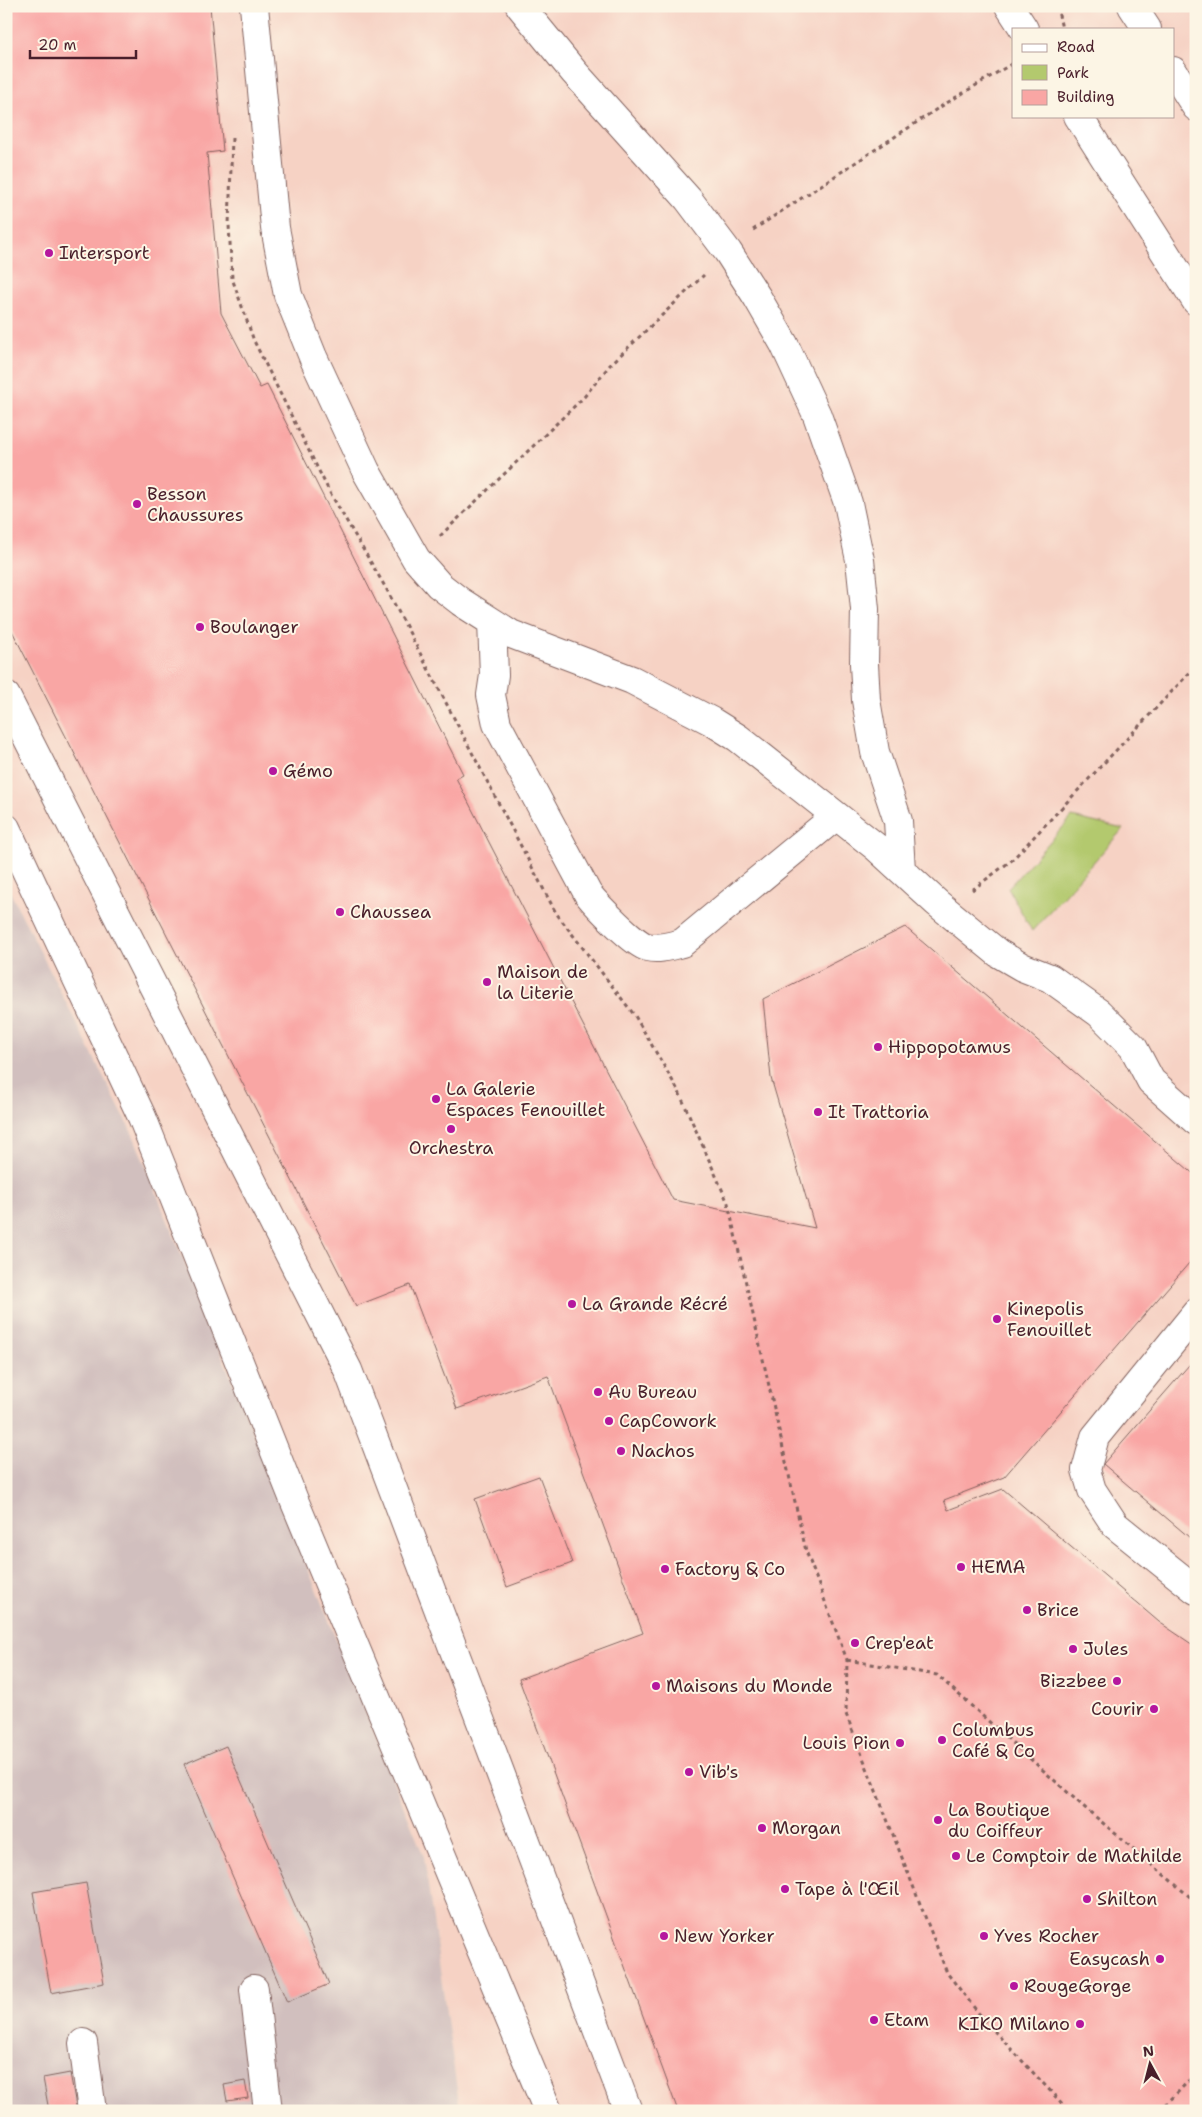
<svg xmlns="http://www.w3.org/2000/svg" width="1202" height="2117" font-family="'Shantell Sans',sans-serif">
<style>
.built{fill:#f6d2c4;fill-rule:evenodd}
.industrial{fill:#d1bfbe}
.green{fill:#b3c96e;stroke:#7e744c}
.building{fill:#f9a6a4}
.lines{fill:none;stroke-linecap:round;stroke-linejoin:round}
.minor-casing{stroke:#83635f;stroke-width:30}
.path{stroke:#83635f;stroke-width:3;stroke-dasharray:4 4;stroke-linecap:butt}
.minor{stroke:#fff;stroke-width:28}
.poi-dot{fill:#b5179e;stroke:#fcf5e5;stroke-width:2}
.labels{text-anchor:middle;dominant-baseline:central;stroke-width:4;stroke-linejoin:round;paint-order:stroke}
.poi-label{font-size:18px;fill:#4a1f2b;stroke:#fcf5e5;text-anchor:start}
</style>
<rect width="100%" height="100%" fill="#fcf5e5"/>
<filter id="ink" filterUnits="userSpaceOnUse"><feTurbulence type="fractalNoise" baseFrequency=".02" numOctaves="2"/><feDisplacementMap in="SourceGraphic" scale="10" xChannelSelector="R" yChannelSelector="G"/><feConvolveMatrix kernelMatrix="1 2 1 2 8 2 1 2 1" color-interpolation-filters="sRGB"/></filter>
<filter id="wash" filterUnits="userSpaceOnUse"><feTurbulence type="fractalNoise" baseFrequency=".0096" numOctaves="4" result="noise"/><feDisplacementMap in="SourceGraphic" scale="20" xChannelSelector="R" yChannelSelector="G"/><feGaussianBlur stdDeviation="1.12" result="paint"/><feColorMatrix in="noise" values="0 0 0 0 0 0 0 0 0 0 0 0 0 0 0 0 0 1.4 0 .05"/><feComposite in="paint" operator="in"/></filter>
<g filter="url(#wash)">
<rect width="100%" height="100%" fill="#ece2c0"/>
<path class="built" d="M6,6H1196V2111H460L424,1857L134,1137L6,884ZM1013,29H1173V116H1013Z"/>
<path class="industrial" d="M6,884L134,1137L424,1857L460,2111H6Z"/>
<path class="green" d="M1072,817L1123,829L1032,931L1008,888Z"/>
<g id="blocks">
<path class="building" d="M6,6H210L223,151L207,153L221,313L260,388L267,385L463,774L456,778L673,1200L815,1228L771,1078L763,999L905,927L1196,1176V1255L1004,1477L944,1500L948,1510L1003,1489L1159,1622L1196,1647V2111H678L519,1679L643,1633L548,1376L457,1409L410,1285L356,1306L6,619Z
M1196,1357V1543L1103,1464Z
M539,1476L572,1563L507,1587L475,1499Z
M226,1746L329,1984L287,2002L184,1764Z
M86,1883L104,1983L51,1993L33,1892Z
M70,2073L77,2111H49L43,2078Z
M245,2081L248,2098L227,2101L224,2085Z"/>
</g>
</g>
<g filter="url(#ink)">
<use href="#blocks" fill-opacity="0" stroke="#83635f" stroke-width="1"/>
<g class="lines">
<defs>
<path id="minor" d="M254,6L275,228L288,295L313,357L366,471L416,559L439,585L461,602L511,634L632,680L711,721L738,738L876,847L937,903L998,953L1022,967L1050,978L1099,1013L1133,1047L1151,1081L1196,1121
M520,6L574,72L688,199L728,252L757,297L784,344L817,415L848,503L860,560L865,609L864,664L866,700L875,752L898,821L901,870
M1009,6L1024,29
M1132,6L1147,29
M1173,71L1196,107
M1078,116L1196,301
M492,622L494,675L491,695L497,724L588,894C597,905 634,944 647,947C659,950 670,946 682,943L836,816
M6,696L348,1370L628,2111
M6,828L142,1117L294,1500L548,2111
M1196,1313L1095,1437L1086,1470L1092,1490L1115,1525L1196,1590
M254,1989L268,2111
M83,2043L92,2111"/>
</defs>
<use href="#minor" class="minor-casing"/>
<path class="path" d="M1057,6L1062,29
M232,138L229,225L232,278L254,341L329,491L387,590L556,913L635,1016L679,1092L728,1203L806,1551L847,1660L846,1714L947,1973L984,2020L1069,2111
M753,230L940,107L1013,63
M440,536L584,397L610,365L704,275
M972,890L1012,860L1196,666
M847,1660L937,1675L1084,1807L1196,1902
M1160,2111L1196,2073"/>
<use href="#minor" class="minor"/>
</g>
</g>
<g class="poi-dot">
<circle cx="49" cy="253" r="5"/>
<circle cx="137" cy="504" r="5"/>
<circle cx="200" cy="627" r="5"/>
<circle cx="273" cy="771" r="5"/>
<circle cx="340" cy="912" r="5"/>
<circle cx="487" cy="982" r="5"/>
<circle cx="878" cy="1047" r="5"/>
<circle cx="436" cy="1099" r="5"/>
<circle cx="818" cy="1112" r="5"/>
<circle cx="451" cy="1129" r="5"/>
<circle cx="572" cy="1304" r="5"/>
<circle cx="997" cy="1319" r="5"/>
<circle cx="598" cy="1392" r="5"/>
<circle cx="609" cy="1421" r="5"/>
<circle cx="621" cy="1451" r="5"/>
<circle cx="961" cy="1567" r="5"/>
<circle cx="665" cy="1569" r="5"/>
<circle cx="1027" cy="1610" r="5"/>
<circle cx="855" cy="1643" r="5"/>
<circle cx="1073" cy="1649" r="5"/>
<circle cx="1117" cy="1681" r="5"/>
<circle cx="656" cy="1686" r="5"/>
<circle cx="1154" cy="1709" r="5"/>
<circle cx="942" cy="1740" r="5"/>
<circle cx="900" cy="1743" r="5"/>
<circle cx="689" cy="1772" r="5"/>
<circle cx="938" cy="1820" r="5"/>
<circle cx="762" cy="1828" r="5"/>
<circle cx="956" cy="1856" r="5"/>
<circle cx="785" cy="1889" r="5"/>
<circle cx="1087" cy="1899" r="5"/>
<circle cx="664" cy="1936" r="5"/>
<circle cx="984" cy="1936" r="5"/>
<circle cx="1160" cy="1959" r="5"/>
<circle cx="1014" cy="1986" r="5"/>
<circle cx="874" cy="2020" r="5"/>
<circle cx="1080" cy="2024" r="5"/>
</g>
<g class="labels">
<g class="poi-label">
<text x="59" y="253">Intersport</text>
<text x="147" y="494">Besson<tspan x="147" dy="21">Chaussures</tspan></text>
<text x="210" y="627">Boulanger</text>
<text x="283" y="771">Gémo</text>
<text x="350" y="912">Chaussea</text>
<text x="497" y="972">Maison de<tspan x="497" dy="21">la Literie</tspan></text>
<text x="888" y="1047">Hippopotamus</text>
<text x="446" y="1089">La Galerie<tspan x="446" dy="21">Espaces Fenouillet</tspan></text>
<text x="828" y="1112">It Trattoria</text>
<text x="451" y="1148" text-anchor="middle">Orchestra</text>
<text x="582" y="1304">La Grande Récré</text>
<text x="1007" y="1309">Kinepolis<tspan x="1007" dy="21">Fenouillet</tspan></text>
<text x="608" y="1392">Au Bureau</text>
<text x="619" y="1421">CapCowork</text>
<text x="631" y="1451">Nachos</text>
<text x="971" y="1567">HEMA</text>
<text x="675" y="1569">Factory &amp; Co</text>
<text x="1037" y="1610">Brice</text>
<text x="865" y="1643">Crep'eat</text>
<text x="1083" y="1649">Jules</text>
<text x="1107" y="1681" text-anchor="end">Bizzbee</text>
<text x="666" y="1686">Maisons du Monde</text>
<text x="1144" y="1709" text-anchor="end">Courir</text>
<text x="952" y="1730">Columbus<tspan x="952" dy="21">Café &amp; Co</tspan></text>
<text x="890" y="1743" text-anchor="end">Louis Pion</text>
<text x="699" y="1772">Vib's</text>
<text x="948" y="1810">La Boutique<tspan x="948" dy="21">du Coiffeur</tspan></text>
<text x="772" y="1828">Morgan</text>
<text x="966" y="1856">Le Comptoir de Mathilde</text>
<text x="795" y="1889">Tape à l'Œil</text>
<text x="1097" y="1899">Shilton</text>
<text x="674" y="1936">New Yorker</text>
<text x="994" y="1936">Yves Rocher</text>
<text x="1150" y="1959" text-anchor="end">Easycash</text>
<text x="1024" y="1986">RougeGorge</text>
<text x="884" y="2020">Etam</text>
<text x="1070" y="2024" text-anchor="end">KIKO Milano</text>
</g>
</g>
<rect width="1202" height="2117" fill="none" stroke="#fcf5e5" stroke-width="25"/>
<rect x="1012" y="28" width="162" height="90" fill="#fcf5e5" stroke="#b59f9b"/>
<rect x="1022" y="44" width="25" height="8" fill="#ffffff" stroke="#b59f9b"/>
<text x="1057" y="52" font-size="15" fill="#4a1f2b">Road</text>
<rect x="1022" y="65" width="25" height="15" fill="#b3c96e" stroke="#b59f9b"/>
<text x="1057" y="78" font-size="15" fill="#4a1f2b">Park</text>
<rect x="1022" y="90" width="25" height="15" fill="#f9a6a4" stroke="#b59f9b"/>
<text x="1057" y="102" font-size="15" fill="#4a1f2b">Building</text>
<g transform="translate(1150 2064) rotate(353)" stroke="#fcf5e5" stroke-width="4" paint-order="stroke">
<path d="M0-4L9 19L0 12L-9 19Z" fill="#4a1f2b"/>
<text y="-8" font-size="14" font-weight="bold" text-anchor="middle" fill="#4a1f2b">N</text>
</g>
<path d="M30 50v8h106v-8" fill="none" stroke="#4a1f2b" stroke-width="2.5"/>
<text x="38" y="50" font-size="15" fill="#4a1f2b" stroke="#fcf5e5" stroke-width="4" paint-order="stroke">20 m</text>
</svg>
